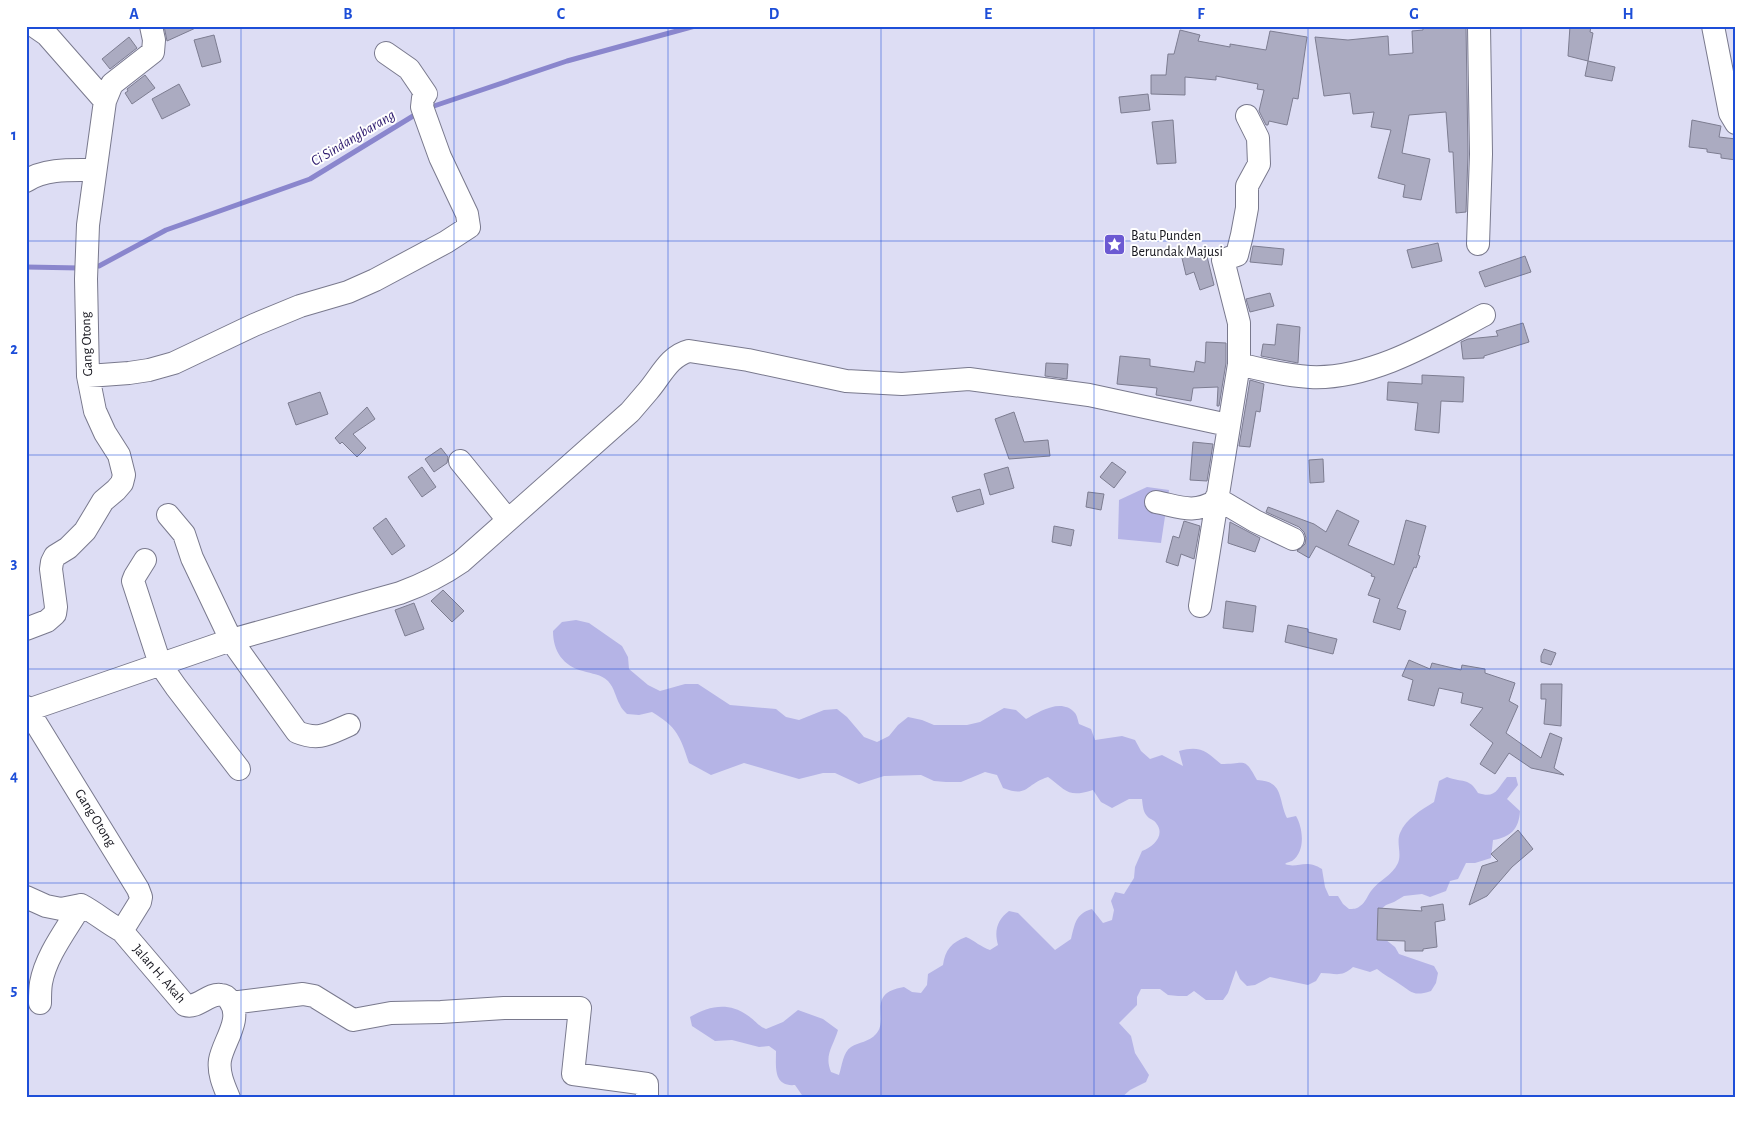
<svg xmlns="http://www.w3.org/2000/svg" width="1762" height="1124" font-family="'Alegreya Sans',sans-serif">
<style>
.green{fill:#b5b4e6}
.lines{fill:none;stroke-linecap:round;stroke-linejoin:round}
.stream{stroke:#8a86cd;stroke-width:5}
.building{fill:#ababc1;stroke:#7d7d91}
.minor-casing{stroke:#79798d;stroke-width:24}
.minor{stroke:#fff;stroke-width:22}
.grid{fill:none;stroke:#1d4ed8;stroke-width:1;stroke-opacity:0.55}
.labels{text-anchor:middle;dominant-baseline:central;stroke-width:4;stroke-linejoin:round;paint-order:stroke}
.poi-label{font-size:14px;fill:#16161e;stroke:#fff;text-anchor:start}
.street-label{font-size:14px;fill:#16161e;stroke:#fff}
.water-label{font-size:15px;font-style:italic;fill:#2e1b6f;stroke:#fff}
.neatline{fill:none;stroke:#1d4ed8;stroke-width:2}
.grid-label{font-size:16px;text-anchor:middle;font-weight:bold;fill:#1d4ed8}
</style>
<rect width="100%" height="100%" fill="#ddddf4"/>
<path class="green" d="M1147,487L1169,490L1161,543L1118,539L1119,500Z
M576,620L589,623L622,646L628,657L629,669L648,685L660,691L685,684H698L730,705L776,709L786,717L799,720L824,710L837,709L847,717L864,737L877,742L889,736L898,725L908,717L922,720L934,725H967L980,722L1004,708L1016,710L1026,719C1038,712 1062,697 1075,713C1077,715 1078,721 1079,724L1091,729L1095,740L1122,736L1135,740L1141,751L1150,759L1162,755L1183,766L1179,751C1200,745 1206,751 1221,764C1246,764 1244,756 1257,780C1284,781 1278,799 1287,818L1296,816C1303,828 1306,851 1292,861C1290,862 1287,862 1285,864C1298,869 1305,858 1322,869L1325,887L1329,896H1338L1343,904L1349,909C1353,909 1357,909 1360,906C1366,902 1367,896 1371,891C1379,880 1392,876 1398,863C1402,853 1396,843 1400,833C1406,818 1422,810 1434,802L1439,781L1447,777C1462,783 1469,777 1478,793C1496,799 1497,789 1507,777H1516L1518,785L1507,799L1520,811C1519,829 1511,837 1493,840L1491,858L1475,863H1466L1458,879L1450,881L1446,891L1430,897L1422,894L1404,896L1394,902L1386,905L1380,910L1381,936L1395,947L1399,954L1434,966L1438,973L1436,983L1431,991C1413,997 1412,992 1398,983C1391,978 1384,975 1377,969L1370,972L1353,967C1341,978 1335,973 1321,973L1316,981L1308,985L1270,977L1255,985L1247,986L1240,979L1236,970L1228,993L1223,1000H1206L1194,991L1187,996H1178L1168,995L1160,989H1141L1137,997V1005L1119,1023L1131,1036L1135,1053L1149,1075L1146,1082L1130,1090L1121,1098H804L795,1085C773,1087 776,1067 776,1051L769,1046L759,1047L732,1040L715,1041L692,1026L690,1017C709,1006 728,1002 747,1015C755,1020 758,1026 766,1029L783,1022L798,1010L823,1019L838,1030C833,1047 824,1055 831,1072L839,1075C842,1066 843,1052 851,1047C859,1042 869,1042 876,1034C890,1019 865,993 904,987L912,992L921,993L927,985L928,974L943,965C945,950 952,942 966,937C975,941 981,947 990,950L998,945C994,931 997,920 1009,911L1018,913L1055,950L1071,939C1075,924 1075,914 1092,909L1103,923L1112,920L1114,910L1111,901L1115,892L1124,894L1134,878L1135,867L1142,851C1153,847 1166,835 1156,823C1155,821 1151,819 1149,818C1143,813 1143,807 1142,799H1129L1112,808L1101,802L1093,790C1068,798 1067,791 1048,777C1025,784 1029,798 1003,788L997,775L985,772L961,782H946L934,781L921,775L884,776L859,784L835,773H823L799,779L744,763L711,775L689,763C680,736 677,727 652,712L639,715L627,714C624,711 621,708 620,705C615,696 615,689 608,681C601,674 592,674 583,671C563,666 553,651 553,631L562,622Z"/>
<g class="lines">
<path class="stream" d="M428,108L567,61L695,26
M93,266H99L166,230L310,179L418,113
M26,267L80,268"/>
</g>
<path class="building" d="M164,26H200L167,41Z
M1423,26H1466L1468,154L1466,212L1456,213L1453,152H1449L1446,112L1409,115L1402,153L1430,159L1421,200L1403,197L1405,185L1378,178L1391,130L1371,127L1374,112L1353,114L1350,93L1324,96L1315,37L1348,40L1388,36L1389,55L1413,53L1412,31L1423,30Z
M1570,26H1591L1590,32L1593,33L1588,61L1568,56Z
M1180,30L1200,35L1198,41L1230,47V44L1266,50L1270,31L1307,37L1298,99L1293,98L1287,125L1269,121L1268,125H1266L1259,111L1264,90L1257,89L1258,84L1216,76V80L1185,77V95L1151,94V75H1166L1168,54H1174Z
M214,35L221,62L202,67L194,40Z
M129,37L137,48L110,69L102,59Z
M1588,61L1615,67L1612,81L1585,76Z
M145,75L155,88L132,104L125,93L128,91L127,89Z
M179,84L190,105L162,119L152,99Z
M1148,94L1150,110L1121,113L1119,97Z
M1173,120L1176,163L1157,164L1152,122Z
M1692,120L1721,126L1719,137L1736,139V160L1721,158V154L1707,152V149L1689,147Z
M1438,243L1442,261L1412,268L1407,250Z
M1253,246L1284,249L1282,265L1250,262Z
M1206,252L1214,285L1200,290L1194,272L1186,275L1182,258Z
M1525,256L1531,272L1485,287L1479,272Z
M1270,293L1274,306L1250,312L1246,299Z
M1523,323L1529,342L1484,356V358L1463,359L1461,342L1468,339L1498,336L1496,331Z
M1277,324L1300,327L1298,363L1261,356L1263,344L1275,345Z
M1206,342L1226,343V363L1219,406H1217L1218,387L1193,388L1191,401L1156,395L1157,388L1117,384L1120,356L1150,359V366L1194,372L1196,361L1205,363Z
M1046,363L1068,364L1067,379L1045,376Z
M1422,375L1464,377L1463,402L1441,401L1439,433L1415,430L1418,403L1387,400L1388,382L1422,384Z
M1250,380L1264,384L1260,412L1256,411L1250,447L1239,446Z
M320,392L328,414L296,425L288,403Z
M367,407L375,419L353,434L366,448L357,457L342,442L340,444L335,438Z
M1014,412L1024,442L1048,440L1050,456L1009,459L995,419Z
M1193,442L1213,444L1207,481L1190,480Z
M441,448L448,457L447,463L434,472L425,459Z
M1323,459L1324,482L1310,483L1309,460Z
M1112,462L1126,472L1114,488L1100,477Z
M422,467L436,487L422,497L408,477Z
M1008,467L1014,488L990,495L984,474Z
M980,489L984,504L957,512L952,497Z
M1088,492L1104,494L1101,510L1086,507Z
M1268,507L1314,524L1326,532L1337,510L1359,521L1348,545L1394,565L1406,520L1426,526L1418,555L1420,556L1416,568L1414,567L1397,608L1406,611L1400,630L1373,622L1380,599L1368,595L1375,577L1371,576L1372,574L1316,546L1309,558L1297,551L1305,544L1306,538L1304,532L1299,527L1266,512Z
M386,518L405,546L392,555L373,528Z
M1184,521L1200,526L1194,559L1181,554L1178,566L1166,562L1173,536L1179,538Z
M1230,522L1260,538L1255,552L1228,543Z
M1054,526L1074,530L1071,546L1052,542Z
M443,590L464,611L452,622L431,601Z
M1226,601L1256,606L1253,632L1223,628Z
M414,603L424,629L405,636L395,610Z
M1288,625L1308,629V632L1337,639L1333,654L1285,642Z
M1544,649L1556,653L1551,665L1541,662V656Z
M1409,660L1430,669L1432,663L1461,670L1462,665L1485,669V673L1515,683L1509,701L1518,706L1506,733L1541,758L1550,733L1562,738L1554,768L1564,775L1531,768L1509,753L1495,774L1480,764L1493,743L1470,725L1483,708L1461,703L1463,693L1439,688L1434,706L1408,700L1413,680L1402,676Z
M1541,684H1562L1561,726L1544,724L1546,699H1541Z
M1518,830L1533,849L1512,867L1487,896L1469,905L1482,866L1498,861L1491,854Z
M1443,904L1445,920L1435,922L1437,947L1423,949V951H1405V941L1377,940L1378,908L1422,911L1421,907Z"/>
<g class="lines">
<defs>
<path id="minor" d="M34,26L47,35L105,101
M1713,26L1728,103L1730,113L1736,123
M26,181C45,168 73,170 95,170
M1478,244L1481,154L1479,26
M1239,364C1262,370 1286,376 1310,377C1370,380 1433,342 1484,315
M88,376L129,373L149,370L174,363L254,325L300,306L348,292L375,280L446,242L469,227L467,214L440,157L422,107L423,98L426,94L409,69L386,53
M460,461L508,520
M1216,498L1255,521L1293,539
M1156,502C1181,507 1193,514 1216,501
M168,515L184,534L192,558L231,640L297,732C319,741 328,734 349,725
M145,560L135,576L133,581L160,664L176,687L239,769
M1200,606L1239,364V323L1223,260L1237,255L1242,235L1247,208V186L1259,164L1258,138L1247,116
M26,629L47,621L55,614L56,607L51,569L52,562L55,556L68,548L85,531L103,501L116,490L122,483L124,475L119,455L105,433L95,411L88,376L86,279L88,225L105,101L112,84L153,52L154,40L151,26
M26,707L138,889L141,897L140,902L122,931
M28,710L231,640L400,593C422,585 441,576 461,562L630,412C636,405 642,398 648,391C661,376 669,356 689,351L748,360L846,381L902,384L969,379L1089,395L1228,425
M26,897L46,906L61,909L81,905C96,913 107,923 122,931L185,1005C198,1009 208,993 221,995C225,995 228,998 230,1001C243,1019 223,1042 220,1060C218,1073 224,1086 229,1098
M40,1003C40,997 40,989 41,983C46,955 67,929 81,905
M231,1003L303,994L314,996L353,1020L391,1013L441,1012L504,1008H580L573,1074L647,1084V1098"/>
</defs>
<use href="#minor" class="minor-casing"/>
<use href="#minor" class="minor"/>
</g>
<path class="grid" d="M241,26V1098M454,26V1098M668,26V1098M881,26V1098M1094,26V1098M1308,26V1098M1521,26V1098M26,241H1736M26,455H1736M26,669H1736M26,883H1736"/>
<defs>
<symbol id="sight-square" viewBox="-11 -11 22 22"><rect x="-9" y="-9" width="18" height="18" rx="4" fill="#6b59d2" stroke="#fff"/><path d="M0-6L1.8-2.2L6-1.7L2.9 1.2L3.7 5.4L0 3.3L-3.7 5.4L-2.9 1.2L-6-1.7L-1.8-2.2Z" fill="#fff"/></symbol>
</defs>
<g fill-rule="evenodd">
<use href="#sight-square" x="1102" y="232" width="25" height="25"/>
</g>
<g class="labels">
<g class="poi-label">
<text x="1131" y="236">Batu Punden<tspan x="1131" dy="16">Berundak Majusi</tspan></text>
</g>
<g class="street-label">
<text transform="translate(87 344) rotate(-92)">Gang Otong</text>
<text transform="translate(95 818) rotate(58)">Gang Otong</text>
<text transform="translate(159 974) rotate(49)">Jalan H. Akah</text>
</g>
<g class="water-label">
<text transform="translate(353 138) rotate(-31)">Ci Sindangbarang</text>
</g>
</g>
<rect width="1762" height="1124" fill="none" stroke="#ffffff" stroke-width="55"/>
<rect x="28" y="28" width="1706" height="1068" class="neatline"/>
<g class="grid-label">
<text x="134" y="19">A</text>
<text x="348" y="19">B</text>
<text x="561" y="19">C</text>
<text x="774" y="19">D</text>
<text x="988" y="19">E</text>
<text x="1201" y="19">F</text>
<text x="1414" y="19">G</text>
<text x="1628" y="19">H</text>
<text x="14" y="140">1</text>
<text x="14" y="354">2</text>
<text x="14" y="568">3</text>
<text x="14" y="781">4</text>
<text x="14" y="995">5</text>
</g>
</svg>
